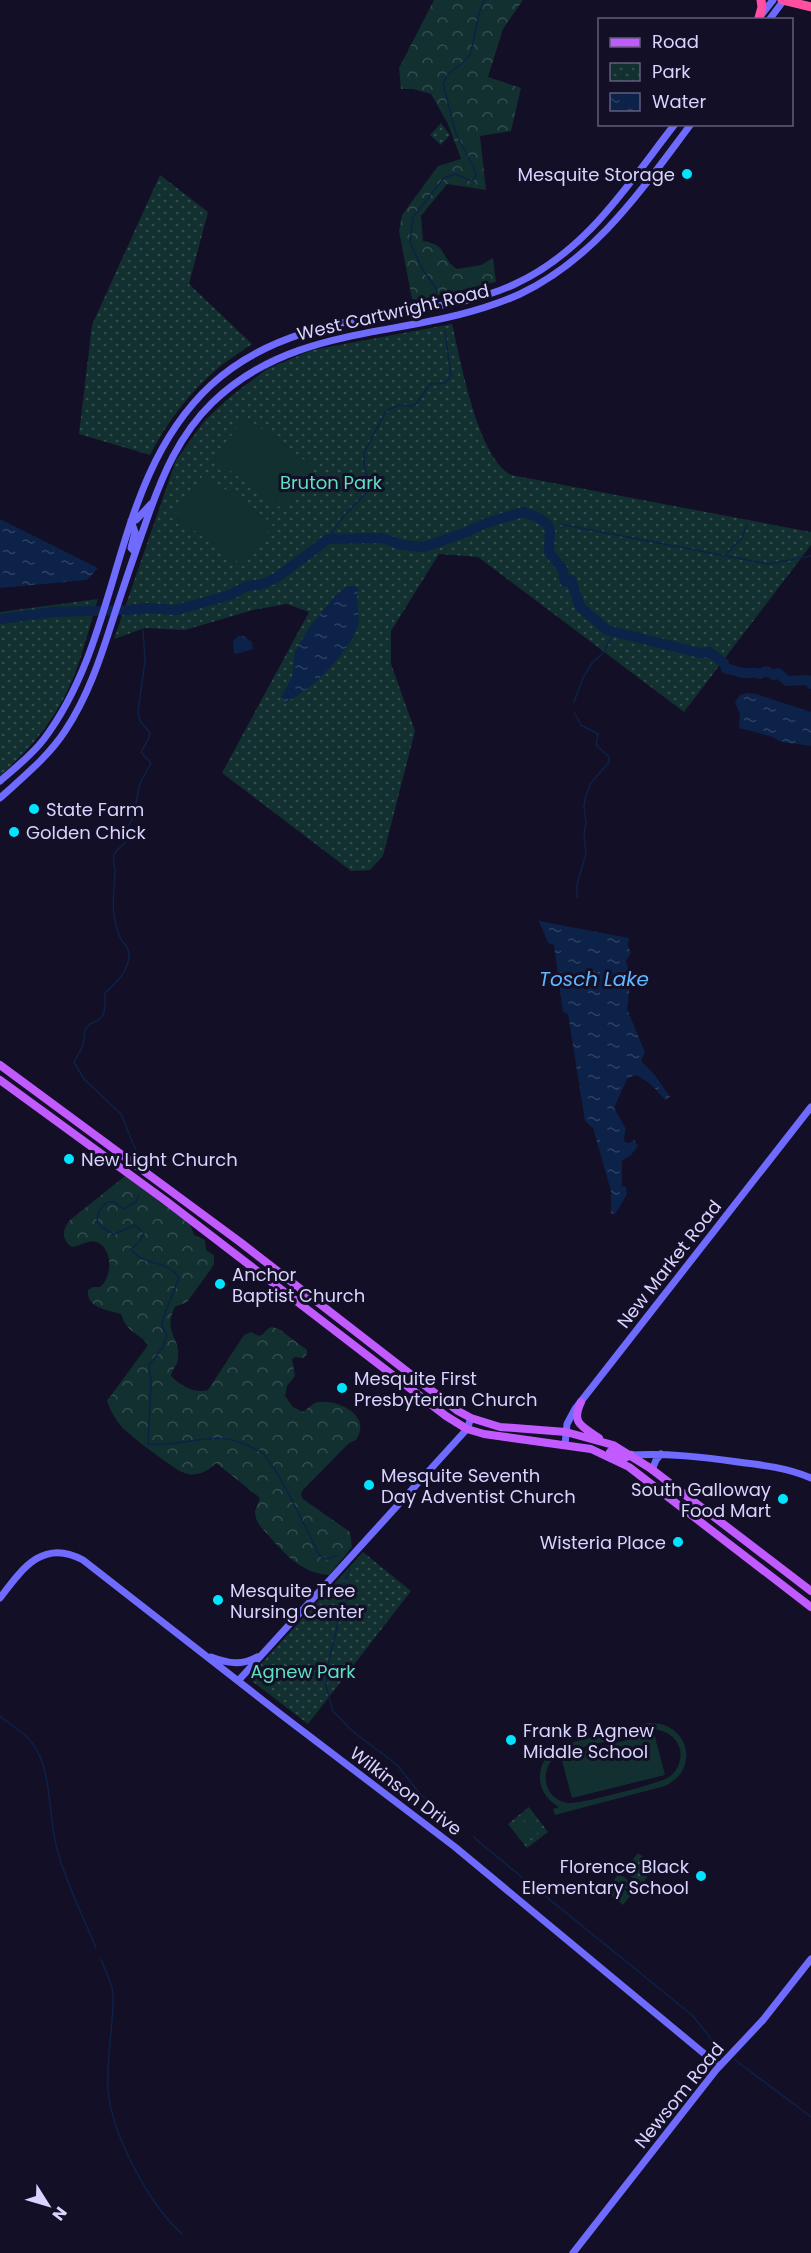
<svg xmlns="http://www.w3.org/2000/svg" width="811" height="2253" font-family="Poppins,sans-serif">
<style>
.forest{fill:url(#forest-crowns)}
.park{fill:url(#park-dots)}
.pitch{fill:#12302f;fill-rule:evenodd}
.water{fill:url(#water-ripples)}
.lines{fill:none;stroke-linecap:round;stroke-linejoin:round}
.stream{stroke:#0c2248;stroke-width:1.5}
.river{stroke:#0c2248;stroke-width:10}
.secondary{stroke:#6f6bff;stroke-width:7}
.primary{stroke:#c25bff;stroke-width:8}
.highway{stroke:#ff4fa3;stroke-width:9}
.poi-dot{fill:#00e5ff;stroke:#130f26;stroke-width:2}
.labels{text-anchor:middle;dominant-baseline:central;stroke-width:6;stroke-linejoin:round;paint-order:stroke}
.poi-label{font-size:18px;fill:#d9d4ff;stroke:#130f26;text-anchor:start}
.street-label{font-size:18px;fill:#d9d4ff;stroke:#130f26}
.park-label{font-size:18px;fill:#5fe0c0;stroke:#130f26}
.water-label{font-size:20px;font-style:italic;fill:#62b6ff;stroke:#130f26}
</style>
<defs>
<pattern id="forest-crowns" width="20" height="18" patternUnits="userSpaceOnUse" patternTransform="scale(1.5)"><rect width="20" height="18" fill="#12302f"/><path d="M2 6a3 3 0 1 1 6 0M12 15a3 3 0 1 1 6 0" fill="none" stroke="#344d4e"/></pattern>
<pattern id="park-dots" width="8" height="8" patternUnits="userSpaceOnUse" patternTransform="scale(1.5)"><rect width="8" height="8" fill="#12302f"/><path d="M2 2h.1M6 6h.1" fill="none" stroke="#344d4e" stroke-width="1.8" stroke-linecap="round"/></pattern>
<pattern id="water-ripples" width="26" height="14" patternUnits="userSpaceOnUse" patternTransform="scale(1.5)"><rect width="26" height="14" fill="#0c2248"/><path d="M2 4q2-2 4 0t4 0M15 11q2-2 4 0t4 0" fill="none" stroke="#2f4163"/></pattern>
</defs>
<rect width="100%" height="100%" fill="#130f26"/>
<path class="forest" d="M434,0H523L503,29L488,77L521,88L511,131L480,136L486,190L447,184L421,216L423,241C449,245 439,257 457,269L481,265L493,258L496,282L419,300L412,299L399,231L402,215L438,166L461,159L448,124L431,94L413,89H401L399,68Z
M125,1176L190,1224L194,1235L205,1240L206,1250L214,1255V1264L211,1269L187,1302L175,1307C162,1332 181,1338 178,1358C178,1365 172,1369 171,1376C181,1386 194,1394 208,1390L244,1335L251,1332C266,1341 261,1330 272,1327L279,1329L307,1350V1354L303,1358L295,1357L292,1359L295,1376L287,1386L285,1396L293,1407L303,1412C308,1409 312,1403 319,1402C340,1400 372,1416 356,1440L349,1443L302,1491L301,1495L303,1499L350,1532L352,1547L329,1575C301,1573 286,1555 268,1535C261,1527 255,1522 255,1511L260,1498L216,1463C208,1472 194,1478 182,1472C173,1468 127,1434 121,1426C115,1419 110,1410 107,1401L148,1345C139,1332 128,1335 121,1314C107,1310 86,1308 88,1290L93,1287H100C113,1277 113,1247 96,1242C87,1240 81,1246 72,1247C61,1239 62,1230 70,1220Z"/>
<path class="park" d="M441,123L450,135L441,145L430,135Z
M160,175L208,212L189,284L252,344C241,352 229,359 218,368C190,392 167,422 150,455L79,434L92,325Z
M452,324C461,361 477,456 511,475L811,532V545L684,712L478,557L439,554L391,631V664L415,731L383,856L370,870L351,871L222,773L309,612L287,604L253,610L185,630L145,628L114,639L176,460L205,420L231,396L267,369L312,350Z
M98,599C87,634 79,673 60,705C46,731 22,756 0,776V612Z
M363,1552L411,1591L308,1724L248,1678Z
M529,1807L548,1832L527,1848L508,1824Z
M638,1853L655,1866L641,1885L624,1871Z"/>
<path class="pitch" d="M245,417L315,468L284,510L214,459Z
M204,474L273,524L243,566L174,516Z
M648,1723C689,1721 701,1769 665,1786L555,1815L553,1809L559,1807C532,1792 534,1758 562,1745ZM652,1729C665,1730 676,1736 680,1749C682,1760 678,1771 669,1777C661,1783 577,1805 567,1803C542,1798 539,1768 558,1754Z
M654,1733L665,1775L572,1798L561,1757Z
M531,1813L543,1829L536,1834L523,1819Z
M520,1821L533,1837L525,1843L513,1827Z
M619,1873L637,1887L632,1893L614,1880Z
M614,1881L631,1895L623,1905L605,1891Z"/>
<path class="water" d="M0,519L98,568L87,580L0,588Z
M354,586L359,588C354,600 361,612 358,625C353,649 307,695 285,702L281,697L292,677L295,651L311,625L335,596L346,587Z
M238,636H243L252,642L253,649L236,654L234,653L233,641Z
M748,693L756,694L811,712V746L781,742L773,737L739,728L740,714L735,702L740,695Z
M539,921L629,938L628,946L631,953L626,961L631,977L627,1009L645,1052L641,1061L654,1074L670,1097L665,1100C656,1089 648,1080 635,1075L627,1079L614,1108L626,1129L624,1137L625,1142L630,1143L634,1140L638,1146L631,1155L622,1161V1186L626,1187L627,1194L616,1213L611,1214V1191L593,1128L585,1121L568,1014L563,1012L554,945L548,943Z"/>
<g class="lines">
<path class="stream" d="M438,296L436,288L423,270L410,243L413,217L444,178L455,174L472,181L476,176L474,168L456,134L443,84L448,74L466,60L471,53L479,13L485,0
M547,524H552
M560,524L768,564L811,556
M328,539L342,518L365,494L370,486L364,465V453L386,411L399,405L410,406L416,404L430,384L445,383L451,376L445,331
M726,554L742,538L747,524
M138,609L139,616
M574,702L583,678L592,663L603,653L614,632
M574,712L581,725L598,734L596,745L609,757V762L591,783L585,798L584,807L586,822L584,834L586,854L577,884V898
M137,1153L121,1114L84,1079L74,1062C78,1055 82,1049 84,1041C84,1037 84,1034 85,1031C92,1014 107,1031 105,993C116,983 129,971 129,955C130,947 121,942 119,935C110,909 114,897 115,871C115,865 111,858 115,853C117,849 122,846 125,843L124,833L133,818L140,783L151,763L141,752L148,740L150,733L140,721L138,712L145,661L143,630
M139,1194L136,1202L123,1209L114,1202H107L99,1211L97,1221L101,1227L114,1234L135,1225L144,1233L141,1240L131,1249C143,1267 164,1258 179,1277C176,1290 161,1317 162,1325C163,1329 165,1332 167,1335L163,1347L149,1365L151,1383L148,1444C175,1447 200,1436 226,1439C235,1440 253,1447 261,1452C276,1463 309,1535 320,1556L326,1559L336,1556
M350,1569L344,1584L347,1587L348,1598L339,1619L329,1661L326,1686L333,1711L351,1730L397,1765L421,1795L461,1826
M0,1716C8,1723 18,1729 26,1736C54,1762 47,1814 57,1849C66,1883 83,1916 96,1948
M474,1837L480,1843L692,2015L716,2045L725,2052
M101,1959C105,1970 112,1983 113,1994C114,2025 106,2058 108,2090C112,2135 149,2204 182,2234
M735,2060L811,2117"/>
<path class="river" d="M0,619L53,612L130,610L147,608L176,610L230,595L247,586L263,584L276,578L328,539L382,538L402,545L424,547L464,533L486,523L523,512L537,517L547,524L550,530L549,552L563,570L565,582L571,580L580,607L607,630L700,653L709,652L724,663L726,669C733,669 739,673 745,673C751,674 754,671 760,674L766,671L774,675L778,673L787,681L808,680L811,684"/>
<path class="secondary" d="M762,14L773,0
M769,20L784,0
M131,521L135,532L131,548L135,552
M131,521L136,520L151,504
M0,781C15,768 32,755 44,739C124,633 110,479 211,385C265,335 337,322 407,311C444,305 481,300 515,284C587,251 628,184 675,124
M0,798C23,777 48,757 65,731C87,698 100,660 112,622C123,588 135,553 147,519C162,476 179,435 212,403C299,318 417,341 520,294C596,258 642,189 691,124
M565,1445L567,1424L575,1409L811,1107
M631,1455C668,1453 702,1457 738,1462C763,1465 788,1468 811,1478
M652,1470L656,1460L661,1454
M0,1598C22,1569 43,1538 83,1560L279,1713L455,1847L719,2066
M211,1657C227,1663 241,1666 257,1657
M238,1681L467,1429L471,1418
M573,2253L716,2070L763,2020L811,1959"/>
<path class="primary" d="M0,1065L240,1242L458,1411L471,1418L500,1427L566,1432L613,1445L650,1468L811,1591
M0,1080L166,1201L446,1416L467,1429L484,1434L591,1449L629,1467L811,1607
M581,1402C571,1423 581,1426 599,1438
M610,1452L625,1458L631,1455"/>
<path class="highway" d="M782,0L811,7
M759,18L762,7L761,0"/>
</g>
<g class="poi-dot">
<circle cx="687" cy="174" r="6"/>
<circle cx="34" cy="809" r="6"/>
<circle cx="14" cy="832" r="6"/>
<circle cx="69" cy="1159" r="6"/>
<circle cx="220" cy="1284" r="6"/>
<circle cx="342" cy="1388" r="6"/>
<circle cx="369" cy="1485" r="6"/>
<circle cx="783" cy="1499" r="6"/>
<circle cx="678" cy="1542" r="6"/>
<circle cx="218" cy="1600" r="6"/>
<circle cx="511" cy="1740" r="6"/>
<circle cx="701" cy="1876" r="6"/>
</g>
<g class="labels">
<g class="poi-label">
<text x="675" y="174" text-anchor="end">Mesquite Storage</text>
<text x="46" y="809">State Farm</text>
<text x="26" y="832">Golden Chick</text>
<text x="81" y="1159">New Light Church</text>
<text x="232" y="1274">Anchor<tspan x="232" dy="21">Baptist Church</tspan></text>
<text x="354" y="1378">Mesquite First<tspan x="354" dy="21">Presbyterian Church</tspan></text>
<text x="381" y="1475">Mesquite Seventh<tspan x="381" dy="21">Day Adventist Church</tspan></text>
<text x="771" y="1489" text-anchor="end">South Galloway<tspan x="771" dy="21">Food Mart</tspan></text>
<text x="666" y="1542" text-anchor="end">Wisteria Place</text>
<text x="230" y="1590">Mesquite Tree<tspan x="230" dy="21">Nursing Center</tspan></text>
<text x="523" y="1730">Frank B Agnew<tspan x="523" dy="21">Middle School</tspan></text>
<text x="689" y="1866" text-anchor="end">Florence Black<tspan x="689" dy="21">Elementary School</tspan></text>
</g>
<g class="street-label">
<text transform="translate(393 312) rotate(-13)">West Cartwright Road</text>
<text transform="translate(669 1264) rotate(-52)">New Market Road</text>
<text transform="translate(406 1791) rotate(37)">Wilkinson Drive</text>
<text transform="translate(679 2095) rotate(-51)">Newsom Road</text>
</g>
<g class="park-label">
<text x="331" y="482">Bruton Park</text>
<text x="303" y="1671">Agnew Park</text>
</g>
<g class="water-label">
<text x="594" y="979">Tosch Lake</text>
</g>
</g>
<rect x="598" y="18" width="195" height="108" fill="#130f26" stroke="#625e7d" stroke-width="1.5"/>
<rect x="610" y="38" width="30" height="9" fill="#c25bff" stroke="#625e7d" stroke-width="1.5"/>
<text x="652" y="48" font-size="18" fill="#d9d4ff">Road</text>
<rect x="610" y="63" width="30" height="18" fill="url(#park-dots)" stroke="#625e7d" stroke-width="1.5"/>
<text x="652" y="78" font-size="18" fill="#d9d4ff">Park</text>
<rect x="610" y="93" width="30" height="18" fill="url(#water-ripples)" stroke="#625e7d" stroke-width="1.5"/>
<text x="652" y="108" font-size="18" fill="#d9d4ff">Water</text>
<g transform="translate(48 2205) rotate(127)" stroke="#130f26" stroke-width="4.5" paint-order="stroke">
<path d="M0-4.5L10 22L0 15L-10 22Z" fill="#d9d4ff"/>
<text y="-9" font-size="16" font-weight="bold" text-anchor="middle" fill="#d9d4ff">N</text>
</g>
</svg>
